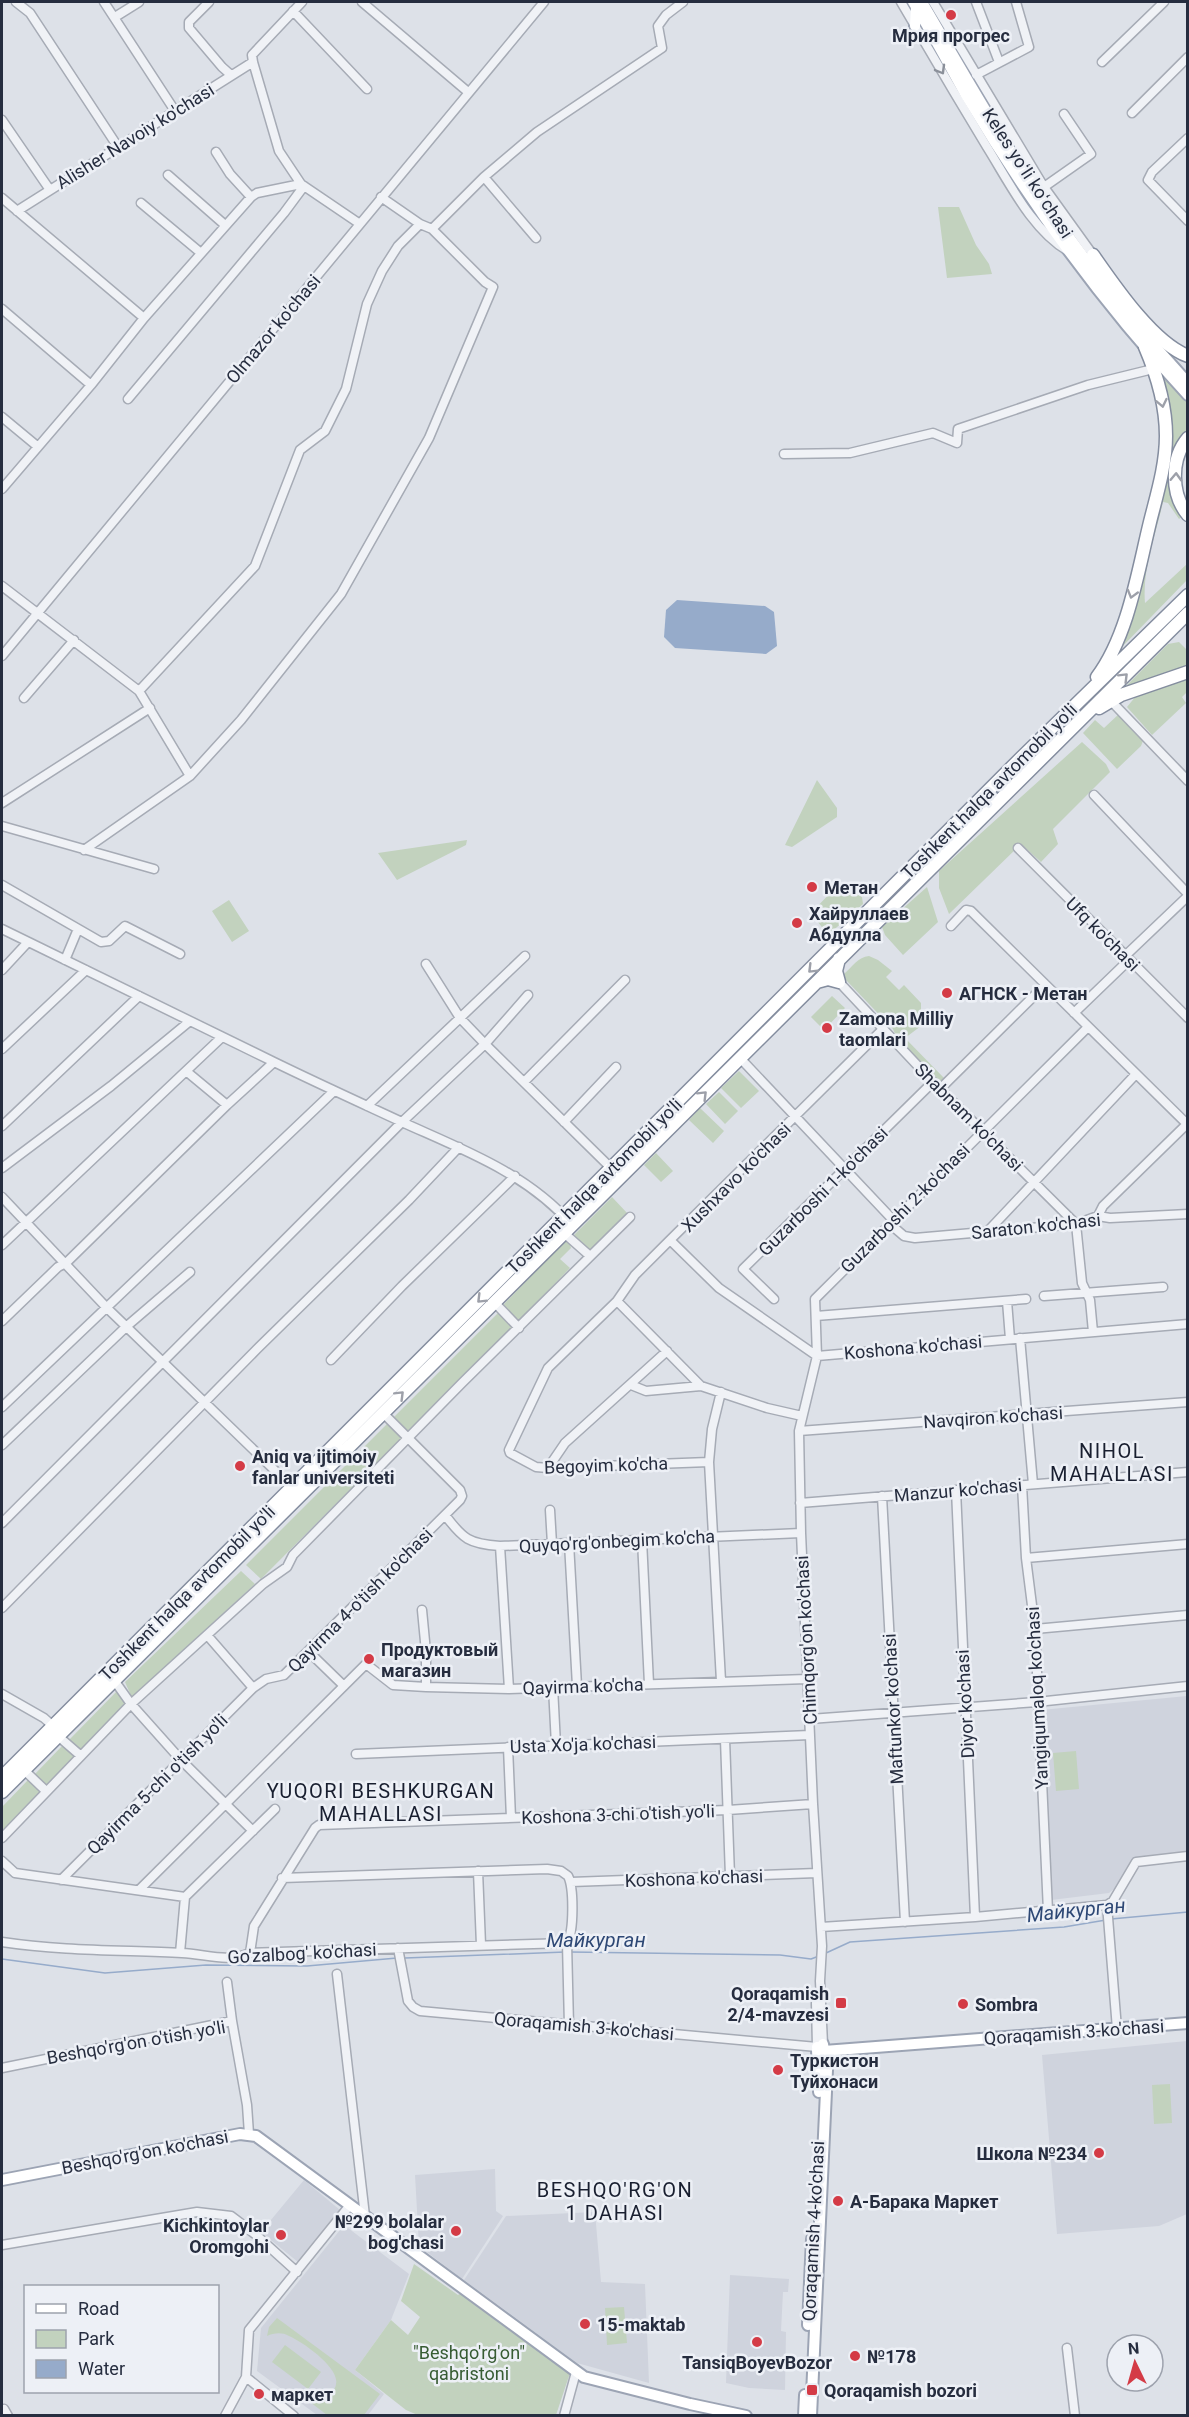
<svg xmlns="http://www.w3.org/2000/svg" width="1189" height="2417" font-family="Roboto,sans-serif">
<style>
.built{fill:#cfd3dd}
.green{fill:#c2d2be}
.water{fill:#96abca}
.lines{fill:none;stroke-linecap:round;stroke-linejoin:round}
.stream{stroke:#96abca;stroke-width:1.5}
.minor-casing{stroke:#a6abb5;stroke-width:11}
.major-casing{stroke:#9ca4b4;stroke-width:14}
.highway-casing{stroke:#848d9f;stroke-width:15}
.minor{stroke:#f0f2f6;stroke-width:8}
.major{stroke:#fff;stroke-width:10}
.highway{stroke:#fff;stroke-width:12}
.oneway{stroke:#8b909a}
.oneway2{stroke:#9da0a9}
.poi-dot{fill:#d43b46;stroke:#edf0f6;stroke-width:2}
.labels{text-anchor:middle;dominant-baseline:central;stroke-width:5;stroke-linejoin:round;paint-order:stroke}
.poi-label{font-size:18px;font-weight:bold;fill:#262d3f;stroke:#edf0f6;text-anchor:start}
.street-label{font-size:18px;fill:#262d3f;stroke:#edf0f6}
.park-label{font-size:18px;fill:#375c33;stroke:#edf0f6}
.neighbourhood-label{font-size:20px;letter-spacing:1.5px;fill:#191f30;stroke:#edf0f6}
.water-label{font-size:20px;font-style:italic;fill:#2e4875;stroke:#edf0f6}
</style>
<rect width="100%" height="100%" fill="#dde1e8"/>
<path class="built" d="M1187,1696V1854L1133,1858L1121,1883L1109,1893L1051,1900L1041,1710Z
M1187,2041V2214L1159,2226L1057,2234L1042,2055Z
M495,2169L496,2211L503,2216L462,2279L419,2246L415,2175Z
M304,2180L340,2210L298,2262L261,2232Z
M595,2212L601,2282L645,2284L649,2383L577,2363L464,2280L506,2216Z
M344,2225L409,2274L391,2320L355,2370L384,2394L368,2415H317L257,2371L261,2328Z
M730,2275L789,2279L788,2292H783L781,2331L786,2332L785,2390L749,2388L726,2383Z"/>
<path class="green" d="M938,207H959L976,245L989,264L992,274L947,278Z
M1159,377L1169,382L1187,401V433L1178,446L1183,516L1179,519L1168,503L1163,502C1156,534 1142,570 1145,603L1187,564V580L1118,651L1164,486Z
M1187,600V606L1037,755L1034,753Z
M1179,642L1187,650V669L1118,694L1168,644Z
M1187,677V692L1182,697L1186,703L1152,735L1127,707L1140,691Z
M1120,713L1144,738L1141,746L1117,769L1083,733L1095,720L1104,728Z
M1082,742L1106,764L1110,772L1053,829L1058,844L1041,862L1021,844L949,914L939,888V871Z
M1013,774L1016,777L738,1054L735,1051Z
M817,780L837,808V817L792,847L785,845Z
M467,840L466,845L397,880L378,853Z
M837,886L851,888L862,897L863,904L828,935L811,913Z
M927,887L938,922L903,955L885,935L882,927Z
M229,900L249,931L232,942L212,911Z
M869,956L878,960L892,971L886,977L899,990L904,985L921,1003V1026L905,1038L944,1078L940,1082C928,1069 898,1044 893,1029L845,979L844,974C852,967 858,957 869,956Z
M832,996L845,1008L824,1030L811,1017Z
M739,1071L759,1091L741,1108L721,1088Z
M719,1092L738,1111L725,1124L706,1104Z
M700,1108L724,1131L713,1143L689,1120Z
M656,1153L673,1171L661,1182L644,1165Z
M612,1197L628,1214L589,1252L573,1236Z
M568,1238L571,1248L560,1259L570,1268L519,1321L504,1309V1304Z
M499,1312L513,1326L261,1579L246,1565Z
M241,1571L255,1584L132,1698L125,1682Z
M118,1690L126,1704L81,1750L69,1740Z
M63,1745L76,1757L47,1787L34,1775Z
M1076,1751L1079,1789L1056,1791L1053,1753Z
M28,1780L41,1793L2,1833V1807Z
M1170,2084L1172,2123L1154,2124L1152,2085Z
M414,2264L458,2295L462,2292L570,2373L556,2415L420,2416L406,2410L355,2370L391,2320L408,2335L420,2317L401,2301Z
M624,2307L627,2343L607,2345L605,2308Z
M277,2318L380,2394L364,2415H327L310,2402L329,2396C331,2393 336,2388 336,2384C340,2368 303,2342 289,2336C282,2332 274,2333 267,2336L269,2327Z
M285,2345L321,2372L308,2389L272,2362Z"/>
<path class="water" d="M677,600L765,606L774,612L777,646L766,654L675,648L664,637L666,610Z"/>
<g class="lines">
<path class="stream" d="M1111,1919L1188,1912
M570,1952L780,1955L811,1959L819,1956
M826,1953L850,1942L1064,1927L1106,1920
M405,1958L565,1952
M2,1959L105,1973L206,1965L307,1966L397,1958"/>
<defs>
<path id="minor" d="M16,2L30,13L118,147
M104,2L175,111
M209,2L189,22V28L222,67L231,75
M302,2L252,55L253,62L279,151L301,184L360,224
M362,2L468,92
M901,2C929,50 958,99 987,147C1009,182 1032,230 1068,251
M933,2L1044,187L1093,255
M976,2L999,62
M293,11L367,89
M115,17L139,2
M1102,62L1164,2
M976,75L1029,47L1016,2
M1132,113L1188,57
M2,120L50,190
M1188,138L1152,172L1148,180L1188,221
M216,152L230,174L251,197
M168,175L225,225
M484,177L536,238
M1044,187L1091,154L1064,114
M2,198L144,318
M141,203L201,253
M17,211L253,62
M432,229L484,177L537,132L662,48L658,26L666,15L683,2
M2,309L91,385
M128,399L284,213L304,186
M2,417L37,446
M784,454L850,453L933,433L957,443L958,429L1088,385L1153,369
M2,489L91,385L144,318L251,197L257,193L301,184
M2,586L139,691L190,776
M2,656L544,2
M139,691L255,566L300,450L325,431L346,389L367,304L382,271L398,246L420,224
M24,698L74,640
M1111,701L1188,781
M1094,795L1188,894
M2,803L150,708
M2,826L154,869
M1018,848L1188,1018
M84,850L190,776L241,720L341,594L429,438L493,287L485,282L432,229L420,224L381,197
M2,885L101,942L109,941L125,926L180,954
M951,926L966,910L971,911L1188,1125
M2,929L274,1062
M1125,956L1188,896
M65,960L78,929
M426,964L460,1018L525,956
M2,970L28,942
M839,982L933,1082L1076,1224L1082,1283L1090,1300L1093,1332
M1074,1013L1129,960
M2,1049L86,970
M740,1058L894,1221
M186,1071L222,1037
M524,1082L625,980
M940,1089L1045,985
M367,1106L460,1018L485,1044L528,995
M564,1122L616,1067
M2,1126L139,996
M2,1168L111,1086L190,1021
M2,1197L107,1308L292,1487
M1098,1216L1103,1206L1188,1123
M890,1224L904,1236L915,1238L1076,1224L1098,1216L1110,1218L1188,1214
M988,1231L1136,1074
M564,1233L590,1256
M670,1240L635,1275L617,1301L548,1368L509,1450L510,1453L536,1467L548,1468L709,1462
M2,1245L186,1071L227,1105L274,1062C317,1083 361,1103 404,1123C464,1150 528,1174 572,1225
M1044,1296L1163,1287
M774,1299L743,1269L933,1082
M617,1301L701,1386
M1007,1301L1010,1339
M494,1302L519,1328
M816,1316L1026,1299
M2,1321L58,1267L66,1263L227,1105
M1020,1338L1033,1484
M817,1356L719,1288L670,1240L882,1030
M817,1356L1188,1324
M331,1360L402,1286L515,1176
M631,1385L646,1391L701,1386L767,1408L802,1416
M721,1392L712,1429L709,1462L721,1681
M2,1407L334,1091
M799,1431L1188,1402
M2,1445L127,1326L190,1272
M548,1468L565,1443L667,1351
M1022,1485L1026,1558L1035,1629L1048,1911
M956,1490L975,1917
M882,1496L905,1922
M800,1503L1188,1472
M550,1510L552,1544
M445,1515C463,1539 469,1544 500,1546L801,1533
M2,1523L402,1122L485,1044L611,1168
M642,1540L649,1684
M569,1543L577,1686
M500,1546L509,1689
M1026,1558L1188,1544
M2,1608L257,1349L409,1200L459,1147
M422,1610L426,1652V1687
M1035,1629L1188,1615
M207,1635L253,1688
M308,1651L344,1686
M114,1680L131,1704L181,1760L253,1831
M553,1687L556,1745
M2,1694L44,1718L53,1726
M810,1719L1037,1702L1188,1686
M58,1736L81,1756
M725,1739L730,1876
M508,1747L511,1818
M356,1754L810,1735
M24,1770L46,1791
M2,1838L131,1704L263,1584L287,1567L293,1555L462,1383L630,1217
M2,1861L15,1873L185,1897
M478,1871L481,1945
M282,1878L547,1869L561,1871L568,1876C574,1888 574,1932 567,1943L569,2026
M61,1880L253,1688L266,1679L284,1675L460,1500L462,1496L460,1490L383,1413
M571,1882L817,1873
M139,1890L366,1664L393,1685L426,1687L509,1689L807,1679
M1107,1905L1117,2029
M1107,1905L1113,1901L1136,1862L1188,1856
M821,1927L975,1917L1107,1905
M2,1942C62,1951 121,1950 182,1953C206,1954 227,1963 250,1953L567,1943
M398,1948L408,2001L413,2007L420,2011L817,2047L816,2003
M180,1953L185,1897L275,1809
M250,1953L254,1926L315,1828L319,1825L728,1810L813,1804
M337,1974L365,2216
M227,1982L232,2021L247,2105L249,2134
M823,2044L820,1981L822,1946L813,1804L801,1533L799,1431L817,1356L815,1299L1088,1027
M2,2068L232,2021
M2,2245L197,2212L231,2216L255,2234L297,2272
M1067,2348L1075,2416
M4,2409L8,2416
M225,2416L246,2377
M294,2416L246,2377L249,2330L350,2205
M564,2416L576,2372"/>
<path id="major" d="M913,2C932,33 949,65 967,97C1030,203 1103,304 1188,395
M922,2C955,58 987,116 1023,170C1072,245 1127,317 1188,383
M915,26L916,7
M817,2047L824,2051L1188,2023
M817,2050L819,2092
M2,2180L240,2134L256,2136L584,2377L690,2404L746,2416
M808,2325L812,2239
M804,2416L805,2395
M811,2416L827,2070L823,2044"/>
<path id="highway" d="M1093,255C1114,285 1153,343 1188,356
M1188,438C1170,459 1171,495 1188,515
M1097,677C1128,636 1138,571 1150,522C1157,494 1166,465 1166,436C1166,406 1157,375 1145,347
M1099,708L1121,695L1188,672
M817,982L828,979L839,982L836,971L839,959
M2,1777L1018,761L1188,595
M2,1792L1188,613"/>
</defs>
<use href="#minor" class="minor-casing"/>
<use href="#major" class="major-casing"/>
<use href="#highway" class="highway-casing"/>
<use href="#minor" class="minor"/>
<use href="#major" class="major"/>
<use href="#highway" class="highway"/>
</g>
<defs><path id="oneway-chevron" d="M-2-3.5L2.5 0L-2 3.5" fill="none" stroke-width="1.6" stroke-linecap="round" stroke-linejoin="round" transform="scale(1.5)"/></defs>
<use class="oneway" href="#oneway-chevron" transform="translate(941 70) rotate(60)"/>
<g class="oneway2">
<use href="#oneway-chevron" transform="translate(1162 403) rotate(78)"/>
<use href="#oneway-chevron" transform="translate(1176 477) rotate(-88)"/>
<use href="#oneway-chevron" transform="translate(1132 594) rotate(106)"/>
<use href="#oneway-chevron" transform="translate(1124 677) rotate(-45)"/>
<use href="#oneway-chevron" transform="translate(812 969) rotate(135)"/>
<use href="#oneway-chevron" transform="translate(703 1095) rotate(-45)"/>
<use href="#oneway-chevron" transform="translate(481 1299) rotate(135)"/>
<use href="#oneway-chevron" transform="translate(400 1395) rotate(-45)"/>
</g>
<g class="poi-dot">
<circle cx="951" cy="15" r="6"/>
<circle cx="812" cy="887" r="6"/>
<circle cx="797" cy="923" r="6"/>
<circle cx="947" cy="993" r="6"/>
<circle cx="827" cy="1028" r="6"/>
<circle cx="240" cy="1466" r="6"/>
<circle cx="369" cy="1659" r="6"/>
<rect x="835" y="1997" width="12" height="12" rx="3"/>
<circle cx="963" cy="2004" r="6"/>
<circle cx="778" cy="2070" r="6"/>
<circle cx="1099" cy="2153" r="6"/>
<circle cx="838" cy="2201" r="6"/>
<circle cx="456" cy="2231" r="6"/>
<circle cx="281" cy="2235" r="6"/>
<circle cx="585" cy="2324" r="6"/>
<circle cx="757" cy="2342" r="6"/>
<circle cx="855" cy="2356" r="6"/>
<rect x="806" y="2384" width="12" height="12" rx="3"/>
<circle cx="259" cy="2394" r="6"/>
</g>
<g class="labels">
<g class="poi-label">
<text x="951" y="35" text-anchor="middle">Мрия прогрес</text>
<text x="824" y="887">Метан</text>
<text x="809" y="913">Хайруллаев<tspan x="809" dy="21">Абдулла</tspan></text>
<text x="959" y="993">АГНСК - Метан</text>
<text x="839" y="1018">Zamona Milliy<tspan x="839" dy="21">taomlari</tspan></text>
<text x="252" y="1456">Aniq va ijtimoiy<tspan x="252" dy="21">fanlar universiteti</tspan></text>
<text x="381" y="1649">Продуктовый<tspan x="381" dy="21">магазин</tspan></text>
<text x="829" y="1993" text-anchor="end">Qoraqamish<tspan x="829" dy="21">2/4-mavzesi</tspan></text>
<text x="975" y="2004">Sombra</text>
<text x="790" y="2060">Туркистон<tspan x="790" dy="21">Туйхонаси</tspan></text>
<text x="1087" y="2153" text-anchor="end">Школа №234</text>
<text x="850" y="2201">А-Барака Маркет</text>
<text x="444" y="2221" text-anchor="end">№299 bolalar<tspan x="444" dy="21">bog'chasi</tspan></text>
<text x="269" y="2225" text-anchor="end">Kichkintoylar<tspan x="269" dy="21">Oromgohi</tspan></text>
<text x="597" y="2324">15-maktab</text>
<text x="867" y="2356">№178</text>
<text x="757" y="2362" text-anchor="middle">TansiqBoyevBozor</text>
<text x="824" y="2390">Qoraqamish bozori</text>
<text x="271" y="2394">маркет</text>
</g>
<g class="street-label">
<text transform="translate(135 136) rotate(-32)">Alisher Navoiy ko'chasi</text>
<text transform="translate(1028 173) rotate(57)">Keles yoʻli koʻchasi</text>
<text transform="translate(273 329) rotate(-50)">Olmazor ko'chasi</text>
<text transform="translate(989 791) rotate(-45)">Toshkent halqa avtomobil yo'li</text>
<text transform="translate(1103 934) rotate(45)">Ufq ko'chasi</text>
<text transform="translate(969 1117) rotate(45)">Shabnam ko'chasi</text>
<text transform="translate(736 1177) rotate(-45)">Xushxavo ko'chasi</text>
<text transform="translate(594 1186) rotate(-45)">Toshkent halqa avtomobil yo'li</text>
<text transform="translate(823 1191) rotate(-45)">Guzarboshi 1-ko'chasi</text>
<text transform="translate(905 1208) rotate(-45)">Guzarboshi 2-ko'chasi</text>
<text transform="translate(1036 1226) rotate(-6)">Saraton ko'chasi</text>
<text transform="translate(913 1347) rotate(-5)">Koshona ko'chasi</text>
<text transform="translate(993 1417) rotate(-4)">Navqiron ko'chasi</text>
<text transform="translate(606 1465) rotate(-2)">Begoyim ko'cha</text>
<text transform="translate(958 1490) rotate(-5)">Manzur ko'chasi</text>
<text transform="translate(617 1541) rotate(-3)">Quyqo'rg'onbegim ko'cha</text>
<text transform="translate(187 1593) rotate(-45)">Toshkent halqa avtomobil yo'li</text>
<text transform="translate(360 1600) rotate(-45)">Qayirma 4-o'tish ko'chasi</text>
<text transform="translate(806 1640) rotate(-93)">Chimqorg'on ko'chasi</text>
<text transform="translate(583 1686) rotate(-2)">Qayirma ko'cha</text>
<text transform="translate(1037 1698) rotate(-93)">Yangiqumaloq ko'chasi</text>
<text transform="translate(965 1704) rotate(-93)">Diyor ko'chasi</text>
<text transform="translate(893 1709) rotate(-93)">Maftunkor ko'chasi</text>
<text transform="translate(583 1744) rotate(-2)">Usta Xo'ja ko'chasi</text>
<text transform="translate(157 1784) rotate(-45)">Qayirma 5-chi o'tish yo'li</text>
<text transform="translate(618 1814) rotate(-2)">Koshona 3-chi o'tish yo'li</text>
<text transform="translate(694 1878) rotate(-2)">Koshona ko'chasi</text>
<text transform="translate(302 1953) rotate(-3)">Go'zalbog' ko'chasi</text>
<text transform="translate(584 2026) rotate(5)">Qoraqamish 3-ko'chasi</text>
<text transform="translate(1074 2032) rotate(-4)">Qoraqamish 3-ko'chasi</text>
<text transform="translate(136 2042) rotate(-10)">Beshqo'rg'on o'tish yo'li</text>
<text transform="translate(145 2152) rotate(-11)">Beshqo'rg'on ko'chasi</text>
<text transform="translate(813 2231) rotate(-87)">Qoraqamish 4-ko'chasi</text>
</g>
<g class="park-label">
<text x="469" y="2352">"Beshqo'rg'on"<tspan x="469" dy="21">qabristoni</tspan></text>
</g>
<g class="neighbourhood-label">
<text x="1112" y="1451">NIHOL<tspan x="1112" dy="23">MAHALLASI</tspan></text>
<text x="381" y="1791">YUQORI BESHKURGAN<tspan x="381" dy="23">MAHALLASI</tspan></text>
<text x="615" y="2190">BESHQO'RG'ON<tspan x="615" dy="23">1 DAHASI</tspan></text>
</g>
<g class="water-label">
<text transform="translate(1076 1910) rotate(-6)">Майкурган</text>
<text x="596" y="1940">Майкурган</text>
</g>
</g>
<rect width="1189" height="2417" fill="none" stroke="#262d3f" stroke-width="6"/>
<rect x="24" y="2285" width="195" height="108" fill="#edf0f6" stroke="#9da2ad" stroke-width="1.5"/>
<rect x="36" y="2304" width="30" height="9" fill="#ffffff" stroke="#9da2ad" stroke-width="1.5"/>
<text x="78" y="2315" font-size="18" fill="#262d3f">Road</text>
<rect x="36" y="2330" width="30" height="18" fill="#c2d2be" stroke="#9da2ad" stroke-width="1.5"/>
<text x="78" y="2345" font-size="18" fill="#262d3f">Park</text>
<rect x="36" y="2360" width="30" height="18" fill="#96abca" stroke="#9da2ad" stroke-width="1.5"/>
<text x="78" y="2375" font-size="18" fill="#262d3f">Water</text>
<g transform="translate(1135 2363) rotate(355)"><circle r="28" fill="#edf0f6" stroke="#9da2ad" stroke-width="1.5"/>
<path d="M0-4.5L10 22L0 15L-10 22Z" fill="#d43b46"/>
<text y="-9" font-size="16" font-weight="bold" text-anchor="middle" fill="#262d3f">N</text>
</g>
</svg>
